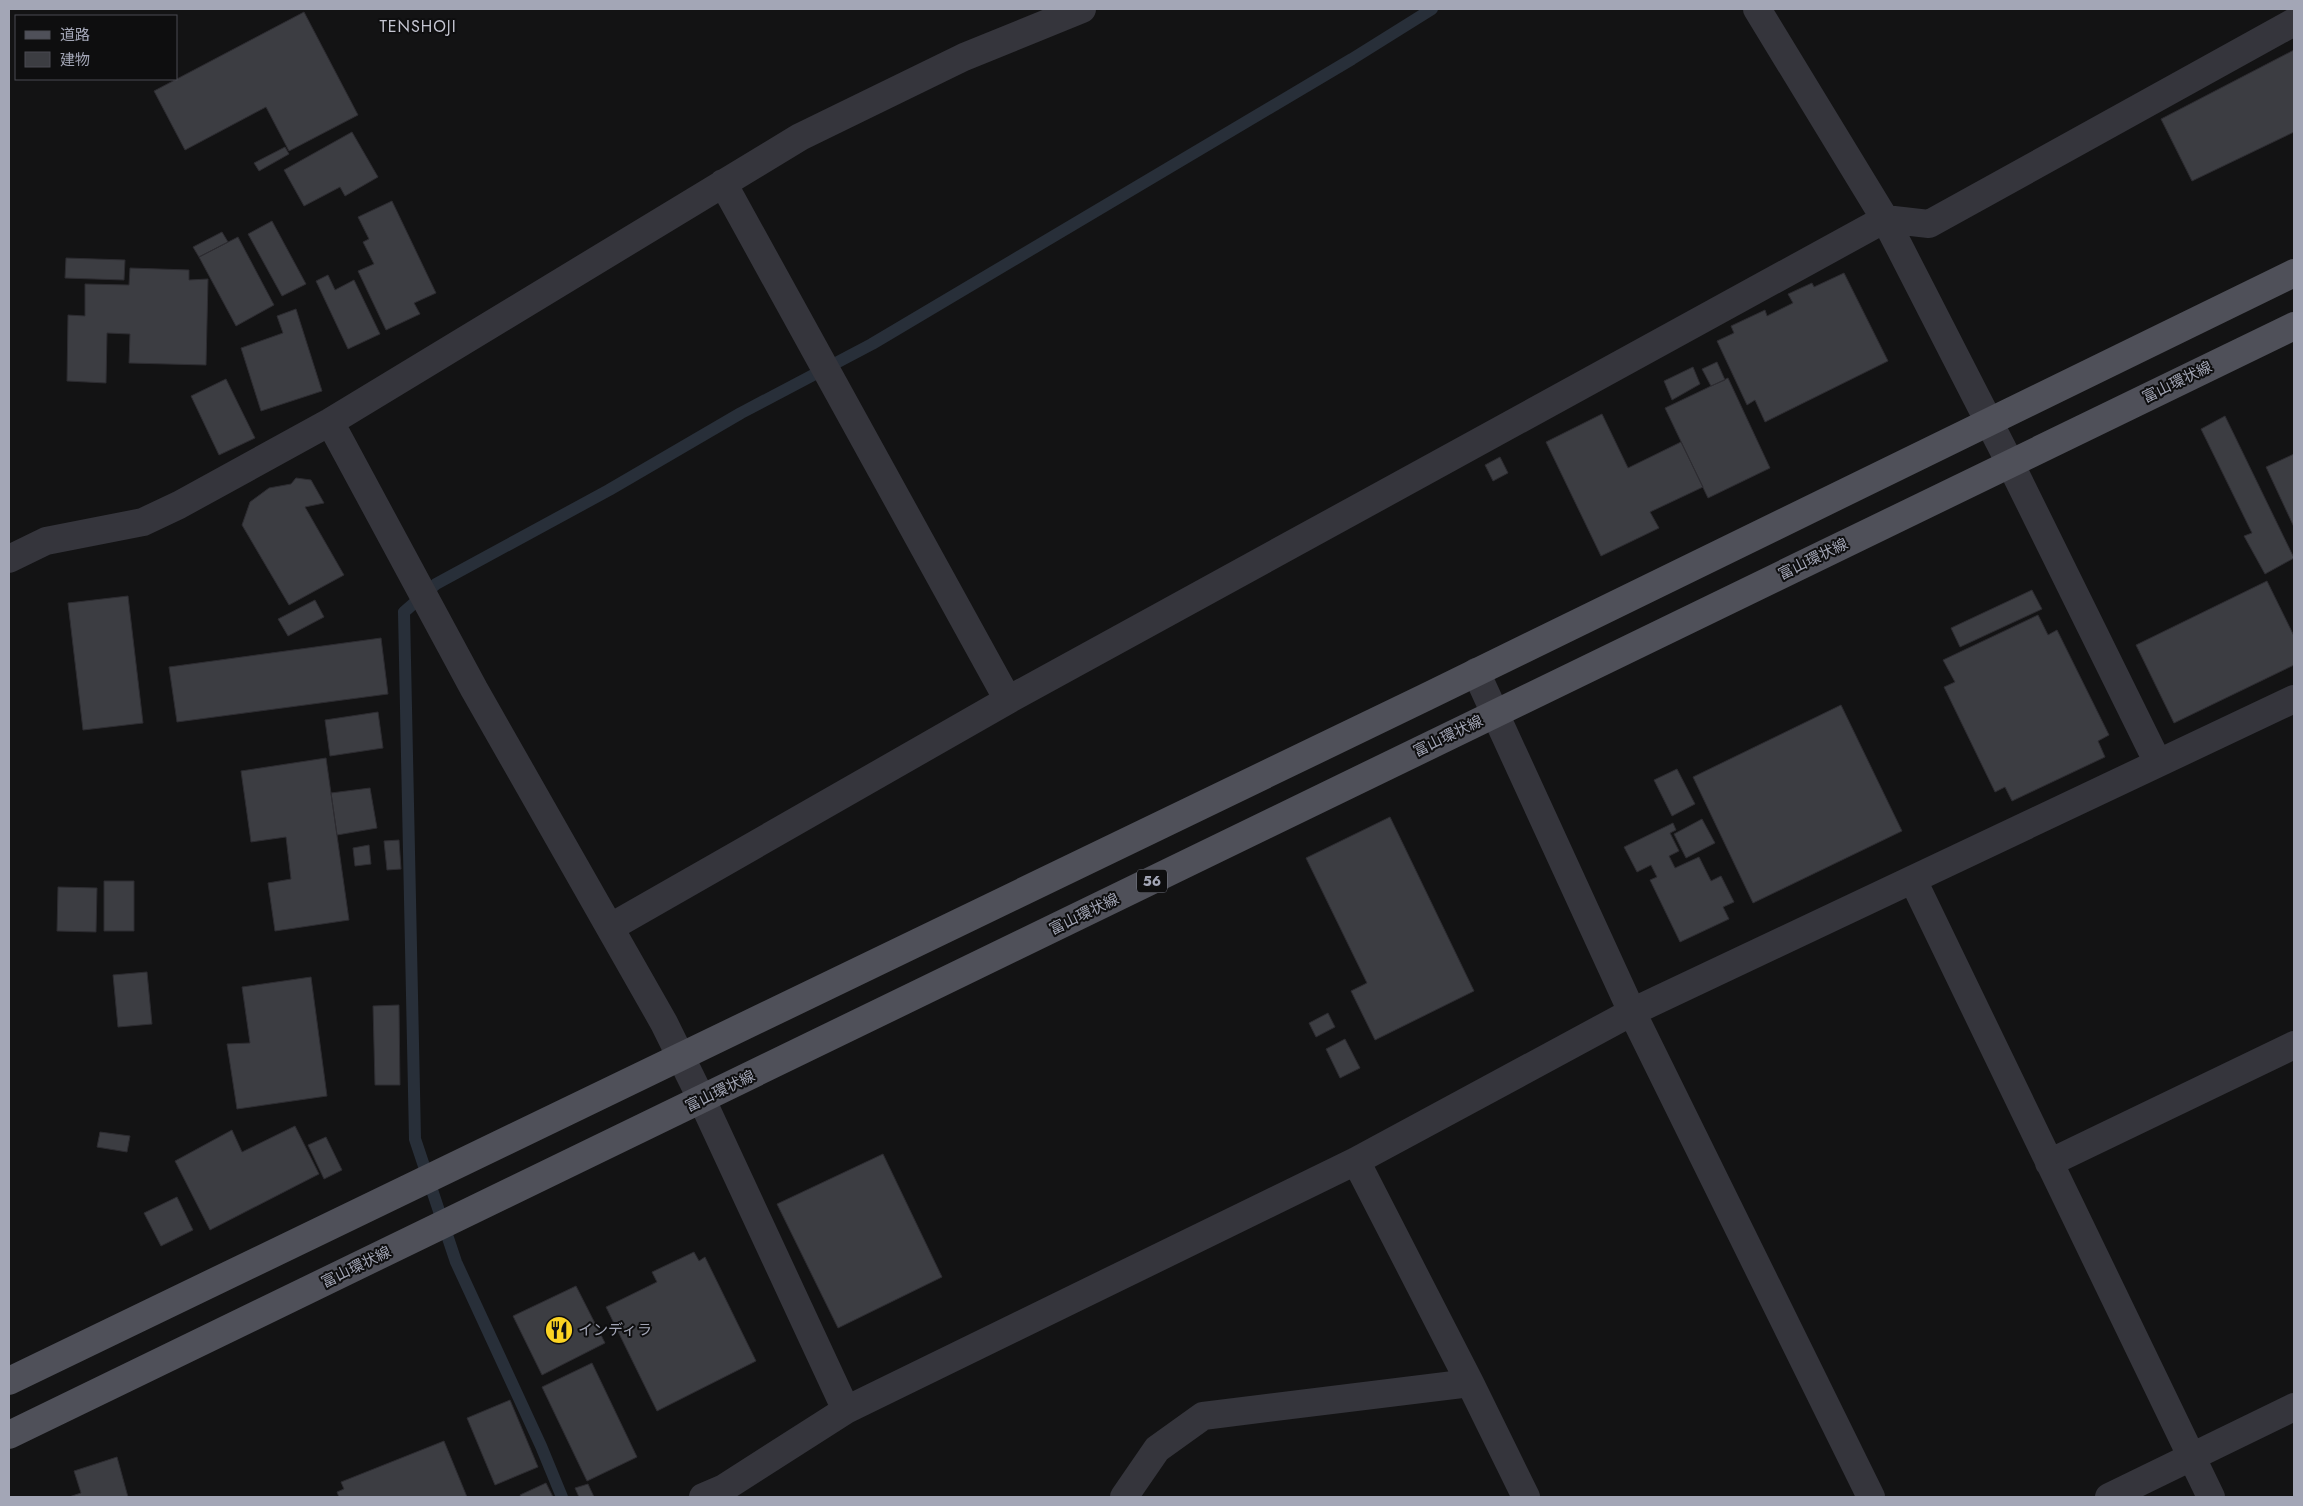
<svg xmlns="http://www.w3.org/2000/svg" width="2303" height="1506" font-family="Jost,'Noto Sans JP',sans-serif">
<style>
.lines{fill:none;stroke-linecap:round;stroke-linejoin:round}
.stream{stroke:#282f39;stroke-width:12}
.building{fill:#3c3d42;stroke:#2d2c31}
.minor{stroke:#35353c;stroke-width:28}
.primary{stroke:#4f5059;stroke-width:28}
.labels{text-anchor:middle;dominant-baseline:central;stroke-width:4;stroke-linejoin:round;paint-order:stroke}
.shield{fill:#0e0e0f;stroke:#767884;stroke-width:1}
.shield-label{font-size:14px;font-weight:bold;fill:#a3a6b6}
.street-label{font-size:15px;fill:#a3a6b6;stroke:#0e0e0f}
.poi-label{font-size:15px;fill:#a3a6b6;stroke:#0e0e0f;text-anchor:start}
.neighbourhood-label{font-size:16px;letter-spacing:1px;fill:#c5c6d2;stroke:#0e0e0f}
</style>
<rect width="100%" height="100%" fill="#131314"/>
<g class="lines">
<path class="stream" d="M562,1497L541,1446L456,1262L415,1139L404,612L436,584L609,490L741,413L872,344L1352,59L1432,9"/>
</g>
<path class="building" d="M304,12L358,115L289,151L266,107L185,150L154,91Z
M2294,50V132L2192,181L2161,119Z
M352,132L378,177L345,196L340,187L304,206L284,170Z
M285,147L289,154L259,171L254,163Z
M392,201L436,293L414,303L420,314L386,330L358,271L374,264L363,242L369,239L358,217Z
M272,221L306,284L282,296L248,234Z
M222,232L228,242L199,257L193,247Z
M238,237L274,305L236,326L199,257Z
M66,258L125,260L124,280L65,278Z
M130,268L189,270V280L208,279L206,365L129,363L130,334L107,333L106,383L67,381L68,315L85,316V284L129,285Z
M1844,273L1888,361L1765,422L1755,400L1747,405L1717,341L1734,333L1731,326L1765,310L1767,316L1793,303L1788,294L1812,283L1814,287Z
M328,275L335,290L354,280L380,334L348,349L316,281Z
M296,309L322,391L261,411L241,348L283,333L277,316Z
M1717,362L1725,380L1711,386L1702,369Z
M1693,367L1700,384L1672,400L1664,381Z
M1728,378L1770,468L1708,498L1665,408Z
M226,379L255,438L219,455L191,396Z
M1602,414L1628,468L1681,442L1703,487L1650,512L1659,528L1601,556L1546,442Z
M2225,416L2294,558L2265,574L2244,536L2252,533L2201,429Z
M2294,454V527L2266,467Z
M1500,457L1508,473L1493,481L1485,465Z
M296,478L311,480L324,503L305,507L344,575L289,605L242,525L250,502L269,488L291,484Z
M2267,581L2294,636V665L2174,723L2136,645Z
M2032,590L2042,609L1960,647L1951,628Z
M128,596L143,723L83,730L68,603Z
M315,600L324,617L288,636L278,619Z
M2038,615L2048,635L2057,630L2109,735L2098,741L2105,757L2012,801L2005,787L1995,792L1944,687L1955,682L1943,660Z
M381,638L388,694L177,722L169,667Z
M1841,705L1902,831L1753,903L1693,777Z
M378,712L383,748L330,756L325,720Z
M326,758L349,920L275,931L268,883L291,879L286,837L251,842L241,771Z
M1677,769L1695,804L1672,816L1654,780Z
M370,788L377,828L337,835L331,793Z
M1390,817L1474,991L1375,1040L1351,991L1367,983L1306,858Z
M1702,819L1715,843L1686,858L1674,834Z
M1673,823L1676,830L1670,833L1679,851L1669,856L1675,868L1699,857L1711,881L1721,876L1734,902L1723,907L1729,919L1680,942L1650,880L1657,877L1651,865L1637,872L1624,847Z
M399,840L401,869L387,870L384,841Z
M369,845L371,864L355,866L353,848Z
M104,881H134V931H104Z
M58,887L97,888L96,932L57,931Z
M147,972L152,1024L118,1027L113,975Z
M311,977L327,1096L237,1109L227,1044L250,1043L242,987Z
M399,1005L400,1085H375L373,1006Z
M1328,1013L1335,1027L1316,1037L1309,1023Z
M1345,1039L1360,1068L1340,1078L1326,1049Z
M295,1126L319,1174L210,1230L175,1161L232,1130L242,1152Z
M100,1132L130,1136L127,1152L97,1147Z
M326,1137L342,1170L324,1179L308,1145Z
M883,1154L942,1277L838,1328L777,1204Z
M177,1197L193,1230L161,1246L144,1213Z
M694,1252L699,1261L705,1257L756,1361L657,1411L606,1307L657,1282L652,1272Z
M576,1286L605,1343L542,1375L513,1316Z
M592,1363L637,1457L587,1481L542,1387Z
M510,1400L538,1467L495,1485L467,1418Z
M444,1441L467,1497H339L337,1492L344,1489L341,1482Z
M117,1457L128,1497H69L81,1493L74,1471Z
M546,1483L553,1497H521L520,1495Z
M588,1484L594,1497H579L575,1488Z"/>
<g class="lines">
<path class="minor" d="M1757,9L1885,219L2010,463L2158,763
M723,183L1008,700
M330,422L474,689L664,1023L702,1100L846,1410
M9,559L46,541L143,522L179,505L330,422L800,137L964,57L1082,9
M1476,672L1632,1012L1871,1497
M1913,880L2211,1497
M611,927L1008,700L1885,219L1929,224L2294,22
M1356,1161L1470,1383L1526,1497
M2049,1163L2294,1045
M703,1497L724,1488L846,1410L1356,1161L1632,1012L2294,699
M1124,1497L1157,1449L1203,1416L1470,1383
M2109,1497L2294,1407"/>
<path class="primary" d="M9,1381L1426,697L2294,273
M9,1435L2294,326"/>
</g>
<defs>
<symbol id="restaurant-disc" viewBox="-11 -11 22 22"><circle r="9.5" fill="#fcd423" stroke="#0e0e0f"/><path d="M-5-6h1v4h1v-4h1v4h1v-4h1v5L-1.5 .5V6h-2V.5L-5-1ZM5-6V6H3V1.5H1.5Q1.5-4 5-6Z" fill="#111"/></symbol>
</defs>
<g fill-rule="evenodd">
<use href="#restaurant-disc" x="543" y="1314" width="32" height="32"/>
</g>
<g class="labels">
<rect class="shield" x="1137" y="869.5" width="30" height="23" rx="4"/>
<g class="shield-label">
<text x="1152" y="881">56</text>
</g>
<g class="street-label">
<text transform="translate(2177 382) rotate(-26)">富山環状線</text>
<text transform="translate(1813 559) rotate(-26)">富山環状線</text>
<text transform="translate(1448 736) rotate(-26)">富山環状線</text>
<text transform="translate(1084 914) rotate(-26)">富山環状線</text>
<text transform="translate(720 1091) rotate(-26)">富山環状線</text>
<text transform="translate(356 1267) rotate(-26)">富山環状線</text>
</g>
<g class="poi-label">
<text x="578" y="1330">インディラ</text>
</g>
<g class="neighbourhood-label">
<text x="418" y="26">TENSHOJI</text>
</g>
</g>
<rect width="2303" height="1506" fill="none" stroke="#a3a6b6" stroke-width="20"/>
<rect x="15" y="15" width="162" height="65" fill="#0e0e0f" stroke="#4a4b52"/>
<rect x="25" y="31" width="25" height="8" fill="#4f5059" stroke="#4a4b52"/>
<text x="60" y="40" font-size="15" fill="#a3a6b6">道路</text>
<rect x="25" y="52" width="25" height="15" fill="#3c3d42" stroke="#4a4b52"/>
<text x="60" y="65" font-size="15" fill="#a3a6b6">建物</text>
</svg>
